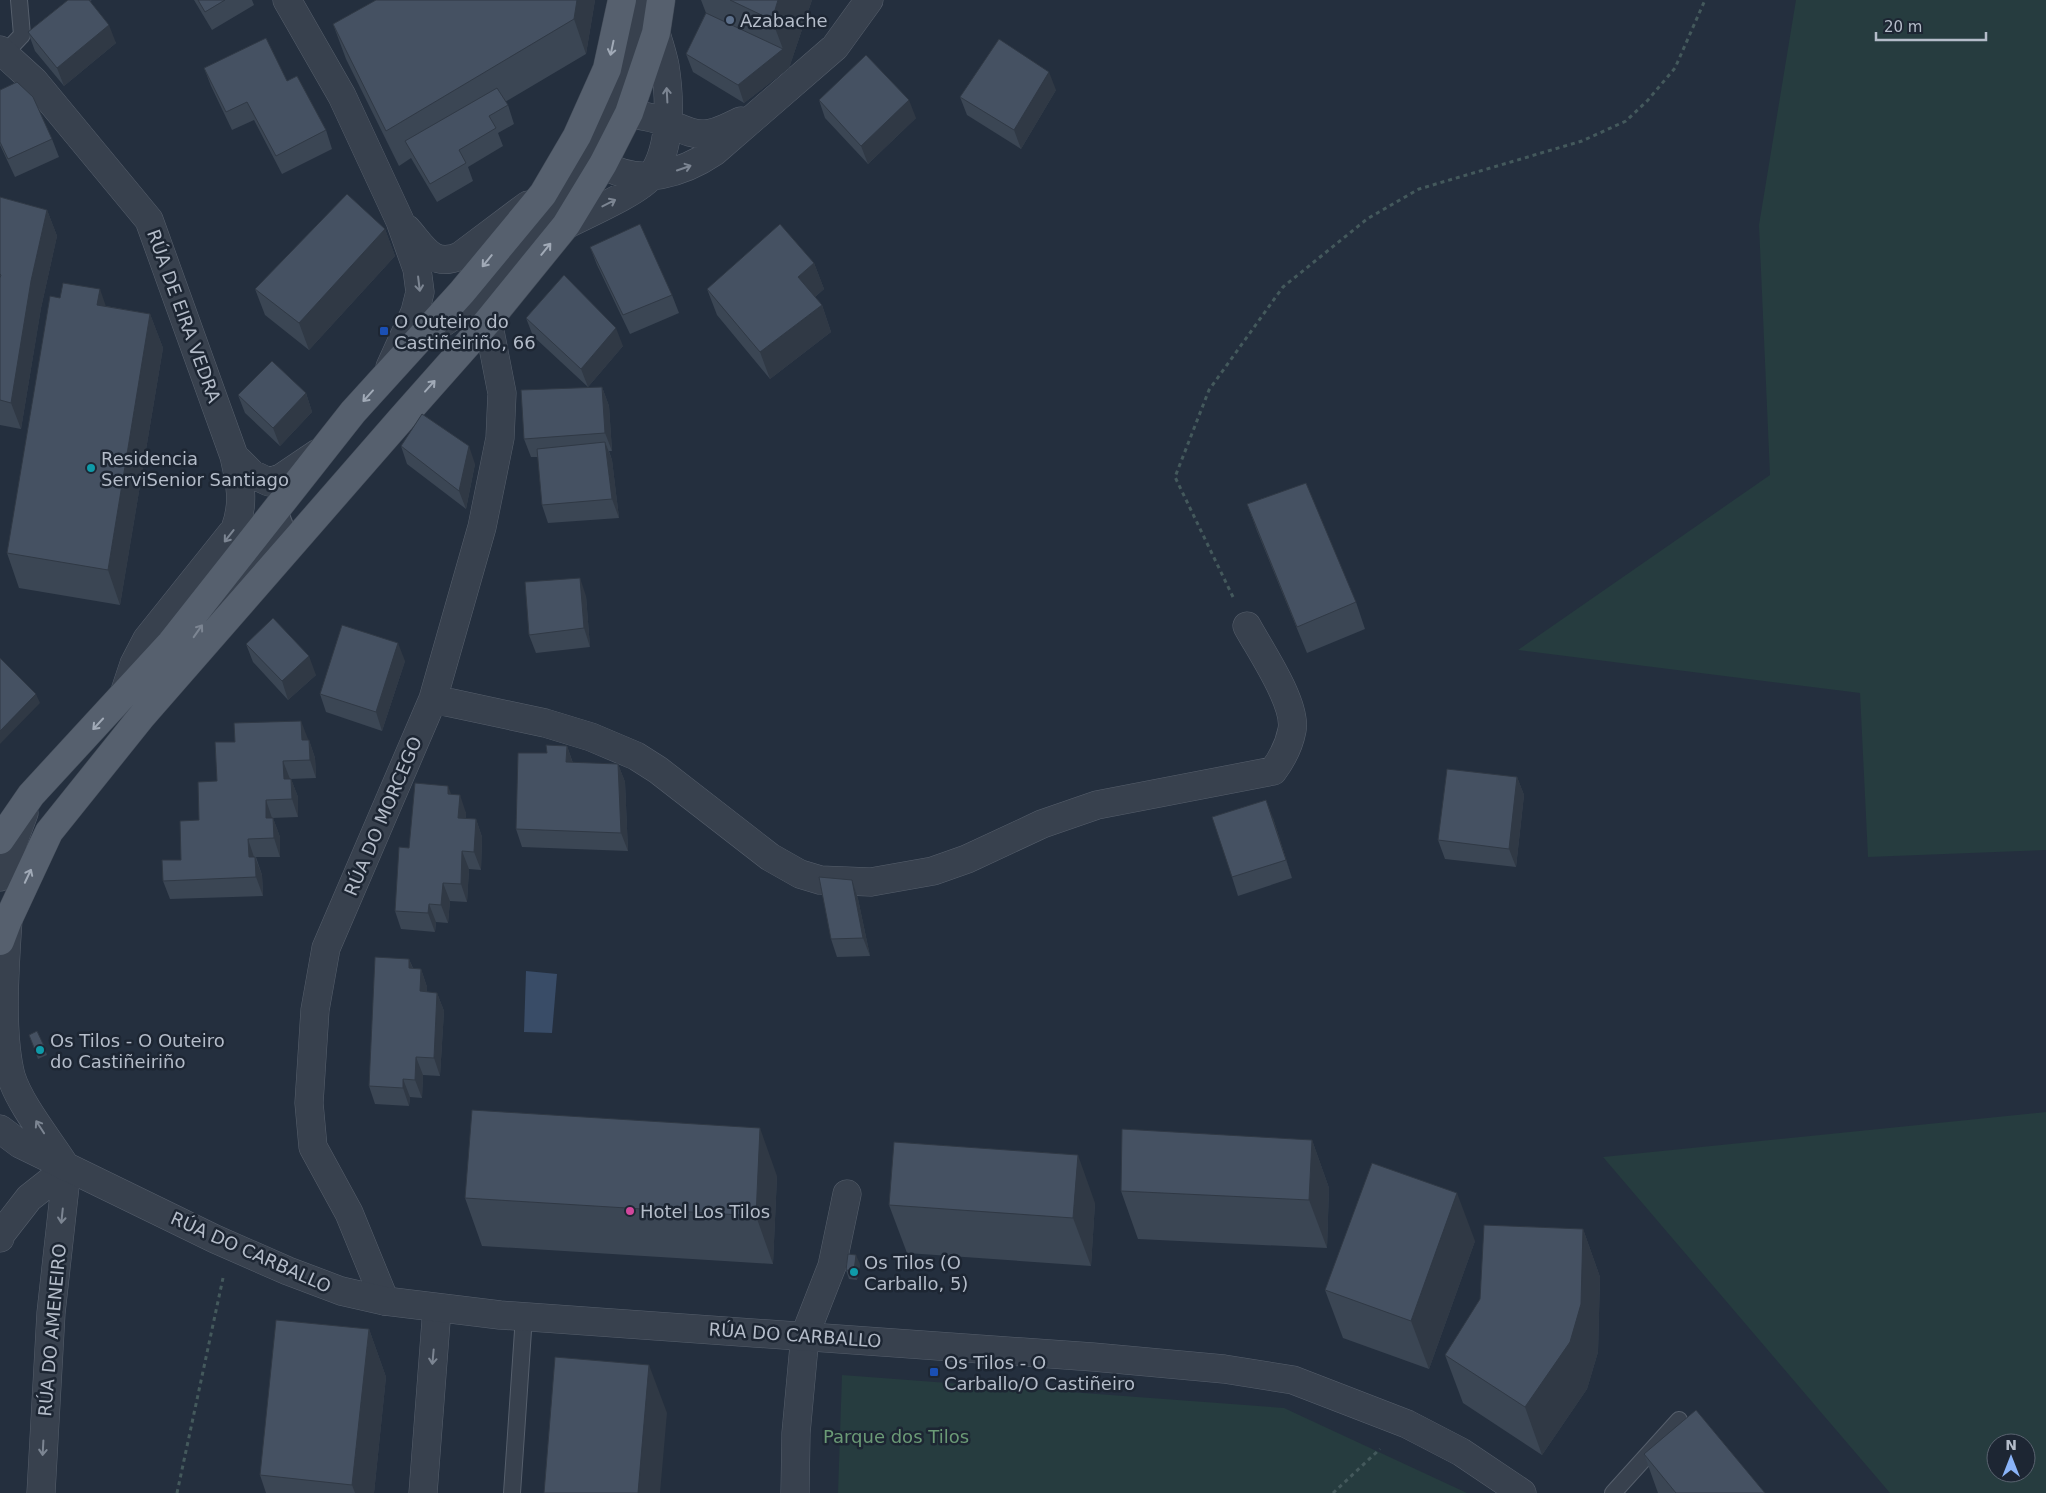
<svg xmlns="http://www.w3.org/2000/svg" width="2046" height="1493" font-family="'DejaVu Sans',sans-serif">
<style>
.green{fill:#263c3f;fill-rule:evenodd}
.water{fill:#394c67}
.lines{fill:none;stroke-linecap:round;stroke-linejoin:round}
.service-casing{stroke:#565f6c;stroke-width:18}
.minor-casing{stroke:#565f6c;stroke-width:29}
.tertiary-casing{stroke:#565f6c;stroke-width:29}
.primary-casing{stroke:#414a57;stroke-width:29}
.path{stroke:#44595c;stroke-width:3;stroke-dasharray:4 4;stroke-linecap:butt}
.service{stroke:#38414e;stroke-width:16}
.minor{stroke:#38414e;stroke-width:28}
.tertiary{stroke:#38414e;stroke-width:28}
.primary{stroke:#56606e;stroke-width:28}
.wall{fill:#3b4654}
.shaded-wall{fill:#303945}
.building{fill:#455162;stroke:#303945}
.oneway{stroke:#a1aab7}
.oneway2{stroke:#7c8592}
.service-dot{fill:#5c6f8a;stroke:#1d2633;stroke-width:2}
.transit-dot{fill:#1a4fb4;stroke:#1d2633;stroke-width:2}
.culture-dot{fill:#0f9aa8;stroke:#1d2633;stroke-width:2}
.hotel-dot{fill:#d1479c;stroke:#1d2633;stroke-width:2}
.labels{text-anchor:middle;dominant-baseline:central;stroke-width:5;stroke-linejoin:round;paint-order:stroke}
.poi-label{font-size:18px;fill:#b4bcc9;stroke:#1d2633;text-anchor:start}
.street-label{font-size:18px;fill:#b4bcc9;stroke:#1d2633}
.park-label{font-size:18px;fill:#6b9a76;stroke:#1d2633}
</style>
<rect width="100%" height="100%" fill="#242f3e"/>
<path class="green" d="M1796,0H2046V850L1868,857L1860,693L1518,650L1770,475L1759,225Z
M2046,1112V1493H1890L1603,1157ZM1996,1443H2026V1473H1996Z
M842,1375L1284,1408L1467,1493H838Z"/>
<path class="water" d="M526,971L557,974L552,1033L524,1032Z"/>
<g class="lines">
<defs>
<path id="service" d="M4,54L22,35L19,0
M197,633L286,528L276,502
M512,1493L524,1316
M1613,1493L1679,1420"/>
<path id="minor" d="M287,0L342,96L400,221L417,269L420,292L415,312L390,367
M0,50L34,81L149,220L234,456C240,483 245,502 235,529L147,639L134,664L123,697
M610,116C631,113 647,115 667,123C679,127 691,135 704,134C717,134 729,126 741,121
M592,151C596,156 600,162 605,165C639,187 683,173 714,152L835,47L869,0
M566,225C587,214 639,192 652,175C672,147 670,98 665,66C663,55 659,44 656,33
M407,229C423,247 432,268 460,256L528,205
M438,326L477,300L495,284L541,228L592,151L610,116L632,54L642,16L643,0
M234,456L252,474L269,482L281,478L318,453
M433,699L545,723L591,737L636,756L658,770L770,857L800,874L820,880L871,882L933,871L967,859L1042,824L1097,805L1273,771C1282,759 1289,746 1292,730C1297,704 1260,650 1247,626
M0,1238L1,1234L29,1198L67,1168
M385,1301L349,1213L313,1147L309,1103L315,1010L326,948L433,699L482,527L500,438L502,393L488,321
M41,1493L51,1313L67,1168
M423,1493L437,1308
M795,1493L796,1433L805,1335L832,1266L847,1194"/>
<path id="tertiary" d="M0,877L24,813
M8,920C5,965 0,1033 11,1076C20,1105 49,1140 66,1167
M0,1129L20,1144L215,1239L288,1271L341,1291L385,1301L500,1315L1093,1357L1224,1369L1293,1380L1407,1424L1461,1452L1522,1493"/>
<path id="primary" d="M0,840L31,795L171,643L353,412L462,292L543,194L577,136L607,69L622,0
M0,941L8,920L49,832L142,716L402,418L488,321L566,225L603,164L629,113L656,33L661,0"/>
</defs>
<use href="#service" class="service-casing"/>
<use href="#minor" class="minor-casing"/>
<use href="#tertiary" class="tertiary-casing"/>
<use href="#primary" class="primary-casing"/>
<path class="path" d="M1233,597L1175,477L1209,390L1283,287L1367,219L1419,189L1582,141L1626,121L1648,100L1675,68L1705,0
M177,1493L223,1278
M1333,1493L1380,1449"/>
<use href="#service" class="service"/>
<use href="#minor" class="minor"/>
<use href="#tertiary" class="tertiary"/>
<use href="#primary" class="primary"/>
</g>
<path class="wall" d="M68,0H92L90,1L116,43L64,86L35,51L28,32Z
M194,0H252L254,5L212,30Z
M595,0L586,54L505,102L508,105L514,124L498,133L503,146L468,167L473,181L437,202L411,158L399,166L346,59L333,24Z
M701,0H812L789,68L744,103L693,72L686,54L706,13Z
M204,68L287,81L326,130L332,149L282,174L254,120L232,130L211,86Z
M0,90L52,139L59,157L15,177L0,145Z
M1056,90L1021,149L967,115L960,97Z
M819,100L916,118L868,164L825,118Z
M0,197L47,210L57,236L41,308L21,429L0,425Z
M385,229L395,256L309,350L265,315L255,289Z
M590,247L672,295L679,313L630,334L597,265Z
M814,263L824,289L815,297L822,305L831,332L770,379L717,315L707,289Z
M106,306L150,314L163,348L120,605L19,588L7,553Z
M526,318L623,346L588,387L533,336Z
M602,387L609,406L612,451H609L612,460L619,518L548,523L542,505L538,457H531L524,439Z
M306,393L312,412L280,446L245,413L238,395Z
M401,446L475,464L466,509L407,464Z
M1247,504L1356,602L1365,629L1307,653L1257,531Z
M586,596L590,647L536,653L529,635Z
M246,644L316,675L288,700L253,662Z
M405,661L382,731L326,712L320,694Z
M308,740H309L315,758L316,778L290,779H291L298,797V817L272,818H273L280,837V857H256L262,875L263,896L170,899L163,881L181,860L217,781Z
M567,746L573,763L618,764L625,782L628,851L522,847L516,829L547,753Z
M1517,777L1524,795L1516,867L1445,859L1438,840Z
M452,794L466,813V818L476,819L482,837L481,870L469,869L467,902L450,901L448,923L436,922L435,932L401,929L395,911L409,848Z
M1273,818L1292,878L1238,896L1232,877Z
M852,880L858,899L870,956L837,957L831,939Z
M409,959L413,968L421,969L427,987V992L437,993L444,1011L440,1076L423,1075L422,1098L410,1097L409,1106L375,1104L369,1086Z
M29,1035L44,1046L47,1055L38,1059Z
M1312,1140L1329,1188L1327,1248L1138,1239L1121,1191Z
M777,1176L773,1264L482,1246L465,1198Z
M1095,1203L1091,1266L907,1253L889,1205Z
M1583,1229L1600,1277L1598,1352L1587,1389L1542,1455L1463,1403L1445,1355Z
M1475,1241L1429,1369L1343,1338L1325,1290Z
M860,1264L857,1280L849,1279L846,1270Z
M369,1329L386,1377L374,1493H266L260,1475Z
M1644,1454L1765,1493H1658Z"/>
<path class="shaded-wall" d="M577,0H595L586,54L574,19Z
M778,0H812L789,68L744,103L738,85L783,49L772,20Z
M109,25L116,43L64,86L57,68Z
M1049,72L1056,90L1021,149L1014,130Z
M909,100L916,118L868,164L861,146Z
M47,210L57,236L41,308L21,429L11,403L31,281Z
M385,229L395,256L309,350L299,323Z
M814,263L824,289L808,303L798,277Z
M100,289L112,324L97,305Z
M822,305L831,332L770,379L760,352Z
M150,314L163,348L120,605L108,570Z
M616,328L623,346L588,387L581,369Z
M602,387L609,406L612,451L605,433Z
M306,393L312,412L280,446L273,428Z
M605,442L612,460L619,518L612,499Z
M469,446L475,464L466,509L459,491Z
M580,578L586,596L590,647L584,628Z
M398,643L405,661L382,731L376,712Z
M309,656L316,675L288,700L282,681Z
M36,694L40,703L0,744V731Z
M301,721L308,739L309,758L302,740Z
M309,740L315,758L316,778L310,760Z
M567,746L573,764L566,762Z
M283,761L290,779H284Z
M618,764L625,782L628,851L621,833Z
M1517,777L1524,795L1516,867L1509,849Z
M291,779L298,797V817L292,799Z
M448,786L455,804L448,794Z
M460,795L466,813L465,836L458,818Z
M266,800L272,818L273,837L266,818Z
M1266,800L1273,818L1292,878Z
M273,818L280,837V857L274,838Z
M476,819L482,837L481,870L474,852Z
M248,839L254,857H249Z
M462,851L469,869L467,902L461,884Z
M255,857L262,875L263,896L256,877Z
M852,880L858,899L870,956L863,938Z
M443,883L450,901L448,923L441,905Z
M429,904L436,922L435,932L428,913Z
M409,959L416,977L409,968Z
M421,969L427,987L426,1010L420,991Z
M437,993L444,1011L440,1076L434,1058Z
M416,1057L423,1075L422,1098L415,1080Z
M403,1079L410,1097L409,1106L403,1088Z
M760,1128L777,1176L773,1264L756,1216Z
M1312,1140L1329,1188L1327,1248L1309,1200Z
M1078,1155L1095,1203L1091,1266L1073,1218Z
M1457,1193L1475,1241L1429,1369L1411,1321Z
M1583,1229L1600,1277L1598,1352L1587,1389L1542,1455L1525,1407Z
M856,1255L860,1264L857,1280L854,1271Z
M369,1329L386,1377L374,1493H355L352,1485Z
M649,1365L667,1413L660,1493H638Z"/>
<path class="building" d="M68,0H89L109,25L57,68L28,32Z
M198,0H225L205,12Z
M376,0H577L574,19L386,131L333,24Z
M730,0H778L772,20Z
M706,13L783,49L738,85L686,54Z
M266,38L287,81L297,76L326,130L276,156L247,102L226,112L204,68Z
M999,39L1049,72L1014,130L960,97Z
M866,55L909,100L861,146L819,100Z
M17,82L33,97L52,139L8,159L0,142V90Z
M497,88L508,105L489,116L496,128L459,150L466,163L430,184L405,141Z
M347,194L385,229L299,323L255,289Z
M0,197L47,210L31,281L11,403L0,400V278L1,275L0,274Z
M640,224L672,295L623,315L590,247Z
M780,224L814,263L798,277L822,305L760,352L707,289Z
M564,275L616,328L581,369L526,318Z
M63,283L100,289L97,305L150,314L108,570L7,553L50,296L60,298Z
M272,361L306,393L273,428L238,395Z
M602,387L605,433L524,439L521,390Z
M422,414L469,446L459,491L401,446Z
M605,442L612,499L542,505L537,449Z
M1306,483L1356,602L1297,627L1247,504Z
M580,578L584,628L529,635L525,582Z
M273,618L309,656L282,681L246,644Z
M342,625L398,643L376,712L320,694Z
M0,658L36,694L0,731Z
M301,721L302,740H309L310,760L283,761L284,779H291L292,799L266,800V818H273L274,838L248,839L249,857H255L256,877L163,881L162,860H181L180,821L199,820L198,782L217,781L215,742H235L234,723Z
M546,745L567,746L566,762L618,764L621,833L516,829L518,753H547Z
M1447,769L1517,777L1509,849L1438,840Z
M415,783L448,786V794L460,795L458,818L476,819L474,852L462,851L461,884L443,883L441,905L429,904L428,913L395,911L399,847L409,848Z
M1266,800L1286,860L1232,877L1212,817Z
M819,877L852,880L863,938L831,939Z
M375,957L409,959V968L421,969L420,991L437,993L434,1058L416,1057L415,1080L403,1079V1088L369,1086Z
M37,1031L44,1046L35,1050L29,1035Z
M472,1110L760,1128L756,1216L465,1198Z
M1122,1129L1312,1140L1309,1200L1121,1191Z
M894,1142L1078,1155L1073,1218L889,1205Z
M1372,1163L1457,1193L1411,1321L1325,1290Z
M1484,1225L1583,1229L1581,1304L1570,1342L1525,1407L1445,1355L1480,1299Z
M848,1254L856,1255L854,1271L846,1270Z
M276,1320L369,1329L352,1485L260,1475Z
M555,1357L649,1365L638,1493H544Z
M1696,1410L1765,1493H1676L1644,1454Z"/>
<defs><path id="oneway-shaft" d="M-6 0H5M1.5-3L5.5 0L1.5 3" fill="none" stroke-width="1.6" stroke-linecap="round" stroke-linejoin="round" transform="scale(1.25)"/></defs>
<g class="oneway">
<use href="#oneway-shaft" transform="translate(612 48) rotate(102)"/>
<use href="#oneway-shaft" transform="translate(546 249) rotate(-51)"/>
<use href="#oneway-shaft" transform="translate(487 261) rotate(129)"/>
<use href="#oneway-shaft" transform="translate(430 386) rotate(-48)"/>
<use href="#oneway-shaft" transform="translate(368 396) rotate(132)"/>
<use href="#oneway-shaft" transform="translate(98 724) rotate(133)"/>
<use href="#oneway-shaft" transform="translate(28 876) rotate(-65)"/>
</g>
<g class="oneway2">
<use href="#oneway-shaft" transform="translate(667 95) rotate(-93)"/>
<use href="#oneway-shaft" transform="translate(684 168) rotate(-19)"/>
<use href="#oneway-shaft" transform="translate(609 203) rotate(-27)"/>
<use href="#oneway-shaft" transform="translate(419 284) rotate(83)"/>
<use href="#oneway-shaft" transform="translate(229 536) rotate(128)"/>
<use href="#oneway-shaft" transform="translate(198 631) rotate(-55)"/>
<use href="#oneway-shaft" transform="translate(40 1127) rotate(-123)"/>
<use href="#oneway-shaft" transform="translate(62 1216) rotate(96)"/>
<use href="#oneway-shaft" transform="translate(433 1357) rotate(95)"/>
<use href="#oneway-shaft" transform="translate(43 1448) rotate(93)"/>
</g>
<circle class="service-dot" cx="730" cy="20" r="5"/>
<g class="transit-dot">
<rect x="379" y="326" width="10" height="10" rx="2.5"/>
<rect x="929" y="1367" width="10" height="10" rx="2.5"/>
</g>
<g class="culture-dot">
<circle cx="91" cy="468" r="5"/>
<circle cx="40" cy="1050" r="5"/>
<circle cx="854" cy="1272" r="5"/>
</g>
<circle class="hotel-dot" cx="630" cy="1211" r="5"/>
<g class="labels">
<g class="poi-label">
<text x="740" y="20">Azabache</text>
<text x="394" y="321">O Outeiro do<tspan x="394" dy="21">Castiñeiriño, 66</tspan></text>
<text x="101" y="458">Residencia<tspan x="101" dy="21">ServiSenior Santiago</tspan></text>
<text x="50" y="1040">Os Tilos - O Outeiro<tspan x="50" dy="21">do Castiñeiriño</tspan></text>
<text x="640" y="1211">Hotel Los Tilos</text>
<text x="864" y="1262">Os Tilos (O<tspan x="864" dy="21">Carballo, 5)</tspan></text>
<text x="944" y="1362">Os Tilos - O<tspan x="944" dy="21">Carballo/O Castiñeiro</tspan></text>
</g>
<g class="street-label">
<text transform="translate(184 316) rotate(70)">RÚA DE EIRA VEDRA</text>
<text transform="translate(383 816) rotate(-67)">RÚA DO MORCEGO</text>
<text transform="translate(251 1252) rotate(24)">RÚA DO CARBALLO</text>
<text transform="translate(52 1330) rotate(-85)">RÚA DO AMENEIRO</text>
<text transform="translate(795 1335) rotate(4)">RÚA DO CARBALLO</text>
</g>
<g class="park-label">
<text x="896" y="1436">Parque dos Tilos</text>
</g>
</g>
<g transform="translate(2011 1458)"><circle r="24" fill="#1d2633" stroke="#59626f"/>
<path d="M0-4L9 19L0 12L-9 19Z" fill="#8ab4f8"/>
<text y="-8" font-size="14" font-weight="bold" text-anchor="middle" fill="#b4bcc9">N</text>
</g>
<path d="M1876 32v8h110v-8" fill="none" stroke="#b4bcc9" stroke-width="2.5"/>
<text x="1884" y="32" font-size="15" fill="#b4bcc9" stroke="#1d2633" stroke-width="4" paint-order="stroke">20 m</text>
</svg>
